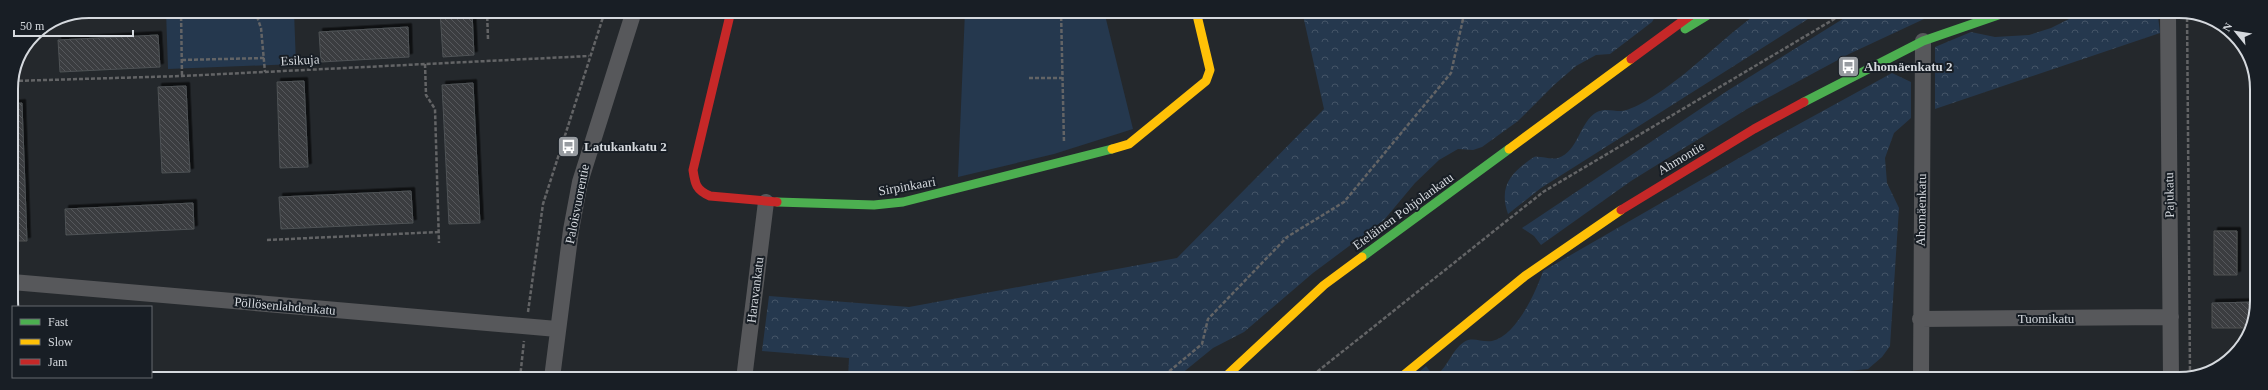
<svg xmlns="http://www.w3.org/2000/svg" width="2268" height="390" font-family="'Times New Roman',serif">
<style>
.green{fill:#25384e}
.forest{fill:url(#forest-crowns)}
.building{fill:url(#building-back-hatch);stroke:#4e5255;filter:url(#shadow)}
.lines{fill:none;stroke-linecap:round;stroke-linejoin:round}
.path{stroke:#636466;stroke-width:2.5;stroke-dasharray:4 2;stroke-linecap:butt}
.street{stroke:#57585b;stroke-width:16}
.fast{stroke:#4caf50;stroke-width:9}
.slow{stroke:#ffc107;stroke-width:9}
.jam{stroke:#c62828;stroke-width:9}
.labels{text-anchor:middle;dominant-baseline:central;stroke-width:4;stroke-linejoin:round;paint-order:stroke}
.street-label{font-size:13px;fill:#d5d9de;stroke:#181e25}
.poi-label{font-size:13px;font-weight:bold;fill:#d5d9de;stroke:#181e25;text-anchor:start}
.rim{fill:none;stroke:#d5d9de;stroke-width:2}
</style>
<defs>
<pattern id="forest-crowns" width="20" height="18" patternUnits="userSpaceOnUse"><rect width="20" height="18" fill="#25384e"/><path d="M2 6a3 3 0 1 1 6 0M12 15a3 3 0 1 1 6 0" fill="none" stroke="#445467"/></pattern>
<pattern id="building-back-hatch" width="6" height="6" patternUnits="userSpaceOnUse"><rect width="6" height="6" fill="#3a3d40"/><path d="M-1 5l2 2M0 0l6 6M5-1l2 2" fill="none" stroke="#56585b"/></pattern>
<filter id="shadow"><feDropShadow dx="3.5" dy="-3.5" stdDeviation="0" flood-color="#0009"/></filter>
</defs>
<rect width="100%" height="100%" fill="#24282c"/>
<path class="green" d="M166,11H294L296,64L168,69Z
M965,11H1104L1133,129L1054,154L958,177Z"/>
<path class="forest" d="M1302,11L1658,12L1652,22L1610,54L1596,55L1576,66L1554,85L1518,121L1482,147L1473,150L1458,149L1439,160L1415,183L1384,220L1313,273L1244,332L1213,348L1175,379H848L849,358L762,351L769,296L909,307L1177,258L1324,109Z
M1759,12H1819L1541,188L1508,214C1498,185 1512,172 1534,157C1542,156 1550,160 1558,158C1579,151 1579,122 1597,112C1605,108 1612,111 1621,111C1630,110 1641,104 1649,99C1689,75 1721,39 1759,12Z
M1854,12H1939L1849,54L1747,109L1631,181L1541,245L1534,236L1522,228L1727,91Z
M2083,12H2142L2150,15L2158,16L2160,33L1935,109V47L1971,32L1995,37L2029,35L2051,28Z
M1892,73L1911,82V118L1894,133L1885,158L1887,183L1899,208L1890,346L1882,357L1868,369L1810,375L1769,373L1742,379H1411L1426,366L1432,374L1437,375C1448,366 1452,350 1464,342C1473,336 1482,343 1492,341C1516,336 1536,292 1543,271L1779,135Z"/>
<path class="building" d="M440,11H472L474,55L443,57Z
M408,27L409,57L321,62L319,32Z
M158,35L160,67L60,72L58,40Z
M304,81L308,167L280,168L277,82Z
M473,83L480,223L449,224L442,85Z
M186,86L190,172L162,173L158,87Z
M22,103L27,241H12L11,104Z
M411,191L413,223L281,229L279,197Z
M193,203L194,229L66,235L65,209Z
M2214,231H2237V275H2214Z
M2256,302V312L2248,328H2212V303Z"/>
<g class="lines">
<path class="path" d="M181,11L182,76
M255,11L261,28L265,72
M487,11L488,39
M1061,11L1064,143
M2187,12L2190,375
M182,60L264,58
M425,64L426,95L435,109L439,243
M1029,78H1062
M13,81L182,76L589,56
M267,240L439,232
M528,312L543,204L605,11
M520,378L524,341
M1160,379L1202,344L1208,319L1287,237L1344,202L1451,73L1463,19L1467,11
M1308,379L1543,192L1846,12"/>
<path class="street" d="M2168,12L2171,379
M12,282L557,329
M1920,319L2171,317
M552,378L571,230L580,182L634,11
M744,379L766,202
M1921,379L1923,41"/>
<path class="fast" d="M1685,29L1713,12
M1804,102L1923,41L2007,12
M777,202L874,205L903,202L1112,149
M1362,257L1509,149"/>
<path class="slow" d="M1112,149L1129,144L1206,81L1210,70L1196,11
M1509,149L1631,59
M1223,379L1324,285L1362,257
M1399,379L1525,276L1621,210"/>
<path class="jam" d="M731,11L693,170C695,184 696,190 710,196L777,202
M1631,59L1695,12
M1621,210L1754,129L1804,102"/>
</g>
<defs>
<symbol id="bus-square" viewBox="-11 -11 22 22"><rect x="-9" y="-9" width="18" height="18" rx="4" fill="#979ba0" stroke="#181e25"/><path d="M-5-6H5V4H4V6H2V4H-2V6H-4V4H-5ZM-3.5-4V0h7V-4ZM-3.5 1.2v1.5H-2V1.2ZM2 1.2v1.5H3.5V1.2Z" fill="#fff"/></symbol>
</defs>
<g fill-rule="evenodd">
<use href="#bus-square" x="1836" y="54" width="25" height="25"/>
<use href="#bus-square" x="556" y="134" width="25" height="25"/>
</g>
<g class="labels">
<g class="street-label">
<text transform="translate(300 60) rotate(-3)">Esikuja</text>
<text transform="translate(1681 158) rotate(-31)">Ahmontie</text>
<text transform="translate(907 186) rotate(-10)">Sirpinkaari</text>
<text transform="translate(2169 195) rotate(-91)">Pajukatu</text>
<text transform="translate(577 204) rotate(-79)">Paloisvuorentie</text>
<text transform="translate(1921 210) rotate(-89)">Ahomäenkatu</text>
<text transform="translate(1403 211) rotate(-36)">Eteläinen Pohjolankatu</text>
<text transform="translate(755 290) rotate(-83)">Haravankatu</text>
<text transform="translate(285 306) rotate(5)">Pöllösenlahdenkatu</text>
<text x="2046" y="318">Tuomikatu</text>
</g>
<g class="poi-label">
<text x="1864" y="66">Ahomäenkatu 2</text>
<text x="584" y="146">Latukankatu 2</text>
</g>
</g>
<path d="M0 0H2268V390H0ZM89 18H2179A71 71 0 0 1 2250 89V301A71 71 0 0 1 2179 372H89A71 71 0 0 1 18 301V89A71 71 0 0 1 89 18Z" fill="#181e25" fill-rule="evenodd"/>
<path class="rim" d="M89 18H2179A71 71 0 0 1 2250 89V301A71 71 0 0 1 2179 372H89A71 71 0 0 1 18 301V89A71 71 0 0 1 89 18Z"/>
<rect x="12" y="306" width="140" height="72" fill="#181e25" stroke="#64696f"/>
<rect x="20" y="319" width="20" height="6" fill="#4caf50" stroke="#64696f"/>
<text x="48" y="326" font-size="12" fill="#d5d9de">Fast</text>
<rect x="20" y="339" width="20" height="6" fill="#ffc107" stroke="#64696f"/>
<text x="48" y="346" font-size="12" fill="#d5d9de">Slow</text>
<rect x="20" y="359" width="20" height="6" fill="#c62828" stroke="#64696f"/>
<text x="48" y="366" font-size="12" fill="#d5d9de">Jam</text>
<g transform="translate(2236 32) rotate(300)" stroke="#181e25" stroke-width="3" paint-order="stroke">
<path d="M0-3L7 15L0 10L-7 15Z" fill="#d5d9de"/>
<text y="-6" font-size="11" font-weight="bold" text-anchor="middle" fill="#d5d9de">N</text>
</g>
<path d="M14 30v6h119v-6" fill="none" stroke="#d5d9de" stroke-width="2"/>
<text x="20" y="30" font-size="12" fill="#d5d9de" stroke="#181e25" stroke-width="3" paint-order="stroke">50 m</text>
</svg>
